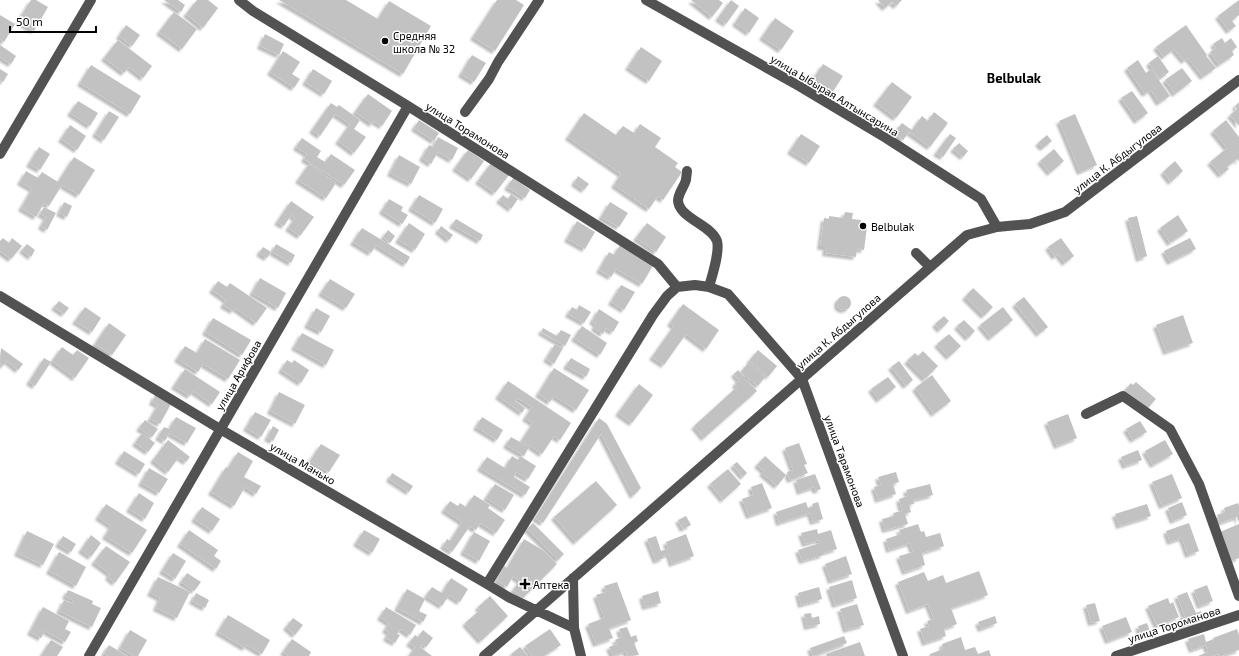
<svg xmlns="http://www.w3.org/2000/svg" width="1239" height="656" font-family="'Exo 2',sans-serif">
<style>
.building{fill:#c2c2c2;filter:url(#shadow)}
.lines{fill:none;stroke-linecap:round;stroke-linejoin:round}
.minor{stroke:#525252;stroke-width:10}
.poi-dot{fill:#000;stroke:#fff;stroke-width:1.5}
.labels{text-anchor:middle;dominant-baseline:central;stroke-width:3;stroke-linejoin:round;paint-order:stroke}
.poi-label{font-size:11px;fill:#000;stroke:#fff;text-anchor:start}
.street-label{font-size:11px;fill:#000;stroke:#fff}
.quarter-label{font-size:13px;font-weight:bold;fill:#000;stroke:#fff}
</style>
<defs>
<filter id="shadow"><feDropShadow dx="-3" dy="3" stdDeviation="1" flood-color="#0004"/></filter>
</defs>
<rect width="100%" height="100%" fill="#fff"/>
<path class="building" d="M31,0H36L48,7L34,31L18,21Z
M164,0H178L185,5L181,12Z
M197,0H208L218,8L203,28L186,14Z
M279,0H346L378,19L389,1L431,26L403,74Z
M497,0H516L524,5L495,51L473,37Z
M691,0H719L723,3L712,17Z
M731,0L739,6L726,24L718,18Z
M878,0H902L896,6L892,2L885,8Z
M1239,0V15L1232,21L1236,26L1229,31L1218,16Z
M745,8L759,18L749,33L735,23Z
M174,12L197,29L182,49L159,32Z
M0,15L15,24L4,42L0,39Z
M775,18L794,31L781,50L762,37Z
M126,25L140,35L132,46L119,36Z
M1186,25L1207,55L1206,56L1216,68L1203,77L1188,58L1184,61L1174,49L1164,57L1156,47Z
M265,34L284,44L279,55L260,46Z
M1222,38L1225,43L1231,38L1237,47L1232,51L1234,55L1219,65L1210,52L1216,48L1213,44Z
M118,40L152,66L143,78L129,67L124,73L104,58Z
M0,45L16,56L11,64L0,57Z
M641,47L662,61L649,81L628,67Z
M283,51L300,62L292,74L300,79L294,88L270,72Z
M472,55L486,63L474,82L461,74Z
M1158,56L1169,72L1160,79L1149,63Z
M1138,60L1146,73L1151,69L1170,96L1159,103L1151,90L1145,94L1127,68Z
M823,64L843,76L832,93L812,81Z
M91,65L141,96L130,114L80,83Z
M1182,68L1192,81L1175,94L1165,80Z
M0,69L8,74L3,82L0,80Z
M313,69L332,81L324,94L305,82Z
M892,82L912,97L896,118L876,103Z
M1132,91L1148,113L1137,121L1121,98Z
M368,94L392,111L382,126L374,121L372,124L355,112Z
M78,101L98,113L90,126L70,113Z
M1239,102V126L1230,115L1237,109L1235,106Z
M331,103L337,107L339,105L360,120L354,129L366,137L354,153L338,141L350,124L335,114L320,136L312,130Z
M109,111L119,117L104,140L95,134Z
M934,112L948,123L930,147L909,132L903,140L894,133L902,123L912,130L922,116L928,121Z
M584,113L616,135L623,126L634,133L640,124L661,138L655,147L678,163L675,167L682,172L663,200L658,196L649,209L614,185L621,174L568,137Z
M1075,114L1097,165L1080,172L1059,121Z
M419,120L439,133L434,141L414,128Z
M1226,120L1239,137V162L1237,159L1227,167L1229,169L1221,175L1210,162L1227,148L1213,131Z
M70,125L86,136L77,150L61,139Z
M801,134L820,146L809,163L790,151Z
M950,134L956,138L943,157L936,153Z
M1047,135L1052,141L1043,148L1038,143Z
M438,137L458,148L452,160L438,152L431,164L422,158L429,145L433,147Z
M302,138L321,151L317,157L325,162L331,154L355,170L344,185L304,159L307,154L296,147Z
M959,143L968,151L963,157L953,149Z
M39,147L50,154L40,170L29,164Z
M1054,149L1064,161L1050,173L1040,161Z
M468,150L484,161L471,179L455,168Z
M399,155L420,167L411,184L390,173Z
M74,157L95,170L79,195L62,185L49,206L44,203L36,217L21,208L32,189L20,182L26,171L38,178L42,172L58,182Z
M1175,161L1183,171L1171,182L1163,172Z
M492,162L509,175L495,193L478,181Z
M309,164L336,183L326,198L298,180Z
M578,176L589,184L584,190L574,183Z
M513,178L530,190L525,198L507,187Z
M511,194L518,199L511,209L499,200L503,195L508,199Z
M419,195L443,209L435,223L411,208Z
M389,199L403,207L401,211L408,215L402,224L382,211Z
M291,201L314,217L300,236L288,228L295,218L291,215L284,226L277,222Z
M64,202L72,206L67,217L59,213Z
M610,202L628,213L619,227L601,217Z
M44,207L56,213L47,230L41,226L46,217L40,214Z
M845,212L853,213L852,219L861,220L860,226L867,227L864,250L857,249L856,257L825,253L826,247H820L824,218L829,219V216L843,218Z
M1178,215L1188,231L1170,243L1160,228Z
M1137,216L1147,256L1139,259L1128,218Z
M456,219L483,235L480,241L452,225Z
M577,221L595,232L585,249L567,239Z
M409,223L425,234L415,250L398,240Z
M647,223L666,237L656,252L636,238Z
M441,226L453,235L449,240L438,231Z
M362,228L410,257L406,264L376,245L371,253L353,242Z
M388,230L395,236L390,243L383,237Z
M3,238L9,243L12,238L22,246L11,259L0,251V241Z
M1061,238L1074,256L1065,263L1058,254L1055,257L1048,247Z
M1190,238L1196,249L1170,262L1164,251Z
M27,244L35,250L31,257L22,250Z
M276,244L295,255L291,263L272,252Z
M620,245L654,264L642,284L616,269L611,277L599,270L609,252L614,255Z
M263,247L271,252L267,258L259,253Z
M260,278L286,293L278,308L252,293Z
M330,279L355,294L346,308L321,293Z
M218,281L227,287L230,283L267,308L256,323L235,308L233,311L223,305L226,300L212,290Z
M621,285L635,292L624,310L611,302Z
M973,288L993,307L984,316L965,297Z
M837 303a7 7 0 1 1 14 0a7 7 0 1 1-14 0Z
M1024,297L1048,327L1039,334L1015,304Z
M59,301L69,308L64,314L54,307Z
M683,304L719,330L706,349L686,334L664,365L652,357L674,326L670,323Z
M579,305L591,312L584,323L568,314L572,307L577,310Z
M85,307L101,318L92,332L75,321Z
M1003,307L1013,320L991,338L980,325Z
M316,308L330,316L321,332L307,325Z
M599,309L619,322L613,332L606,328L603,334L594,328L596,324L592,321Z
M1183,315L1193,343L1166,352L1156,325Z
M944,316L949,321L940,330L935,324Z
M213,318L251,340L242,355L205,332Z
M964,320L975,331L968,338L957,326Z
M109,323L126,335L112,355L95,344Z
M582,326L607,343L600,355L574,338Z
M543,328L557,336L561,330L571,335L565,346L541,332Z
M302,333L334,350L326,365L294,347Z
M949,334L961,346L949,357L937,344Z
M205,339L240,360L228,379L203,364L198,372L177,359L185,346L197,353Z
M555,344L563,348L554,364L546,359Z
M62,347L73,355L77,350L89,358L75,378L52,361Z
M1,348L23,364L18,370L7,361L3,366L0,364Z
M758,350L777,366L768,377L749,361Z
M923,351L938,366L925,379L907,361L915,353L918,356Z
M44,358L51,362L35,386L29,382Z
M571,358L590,369L586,377L566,366Z
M287,360L292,363L294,360L309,370L301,383L281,370Z
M899,361L913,380L906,386L891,367Z
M748,363L765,377L758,386L741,372Z
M554,368L589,390L576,410L554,396L550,402L538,394Z
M185,369L220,392L212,404L193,391L190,396L174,386Z
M738,370L757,391L704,438L694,426L737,387L735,384L739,380L734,374Z
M932,375L951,401L934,414L915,388Z
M888,377L896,387L879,400L871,389Z
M508,381L571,423L560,440L554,436L542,454L522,440L533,423L525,418L532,407L517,398L515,401L525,408L522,413L498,396Z
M1136,382L1156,399L1147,409L1125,390L1131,383L1133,385Z
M639,384L653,395L632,423L618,413Z
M279,392L305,405L295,424L270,411Z
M155,395L171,404L160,424L150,419L158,405L152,402Z
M255,412L271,420L261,437L246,428Z
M1068,414L1077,438L1057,446L1047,422Z
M176,417L196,428L187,443L169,433L165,441L158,437L164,427L169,429Z
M482,417L503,430L497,440L476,427Z
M599,418L607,424L641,488L633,496L601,434L543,523L535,518Z
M145,420L158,429L152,437L139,428Z
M1140,421L1147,432L1133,440L1126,429Z
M273,426L279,430L273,441L267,438Z
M142,433L155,443L148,452L135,443Z
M511,437L529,447L524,456L506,445Z
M168,440L190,457L186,462L179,457L168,472L153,460Z
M1165,440L1173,454L1153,465L1145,451Z
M799,443L807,464L804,465L808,473L790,480L787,472L793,470L785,448Z
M321,444L340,455L329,472L310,461Z
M1138,450L1142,460L1125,466L1121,457Z
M124,451L145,464L139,474L118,461Z
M238,452L253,461L244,477L261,486L256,494L245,487L234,506L211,492L226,467L228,468Z
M512,456L518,460L520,456L536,466L528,479L516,472L514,477L530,487L525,495L480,468L487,457L505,468Z
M765,456L786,475L777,486L762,473L764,471L757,465Z
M737,462L747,473L743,477L733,465Z
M149,468L168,479L159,493L141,483Z
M728,469L741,484L723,500L710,484Z
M896,472L899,482L893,484L896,494L878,500L874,487L881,485L878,477Z
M392,473L413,486L409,492L389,479Z
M815,474L821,489L816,491L814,487L800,492L796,480Z
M1172,474L1182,498L1162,506L1152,482Z
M596,481L617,505L576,542L554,517Z
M762,483L772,508L749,516L742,499L753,495L751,487Z
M495,484L514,495L505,510L486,498Z
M930,484L933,495L913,500L914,504L909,505L911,512L905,514L908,524L885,530L882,519L894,516L893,513L902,511L899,499L908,496L906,490Z
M139,493L154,503L145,519L129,509Z
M474,495L490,505L488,508L505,520L496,533L480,523L476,530L470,526L452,552L443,546L447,539L450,541L462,522L444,510L450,501L458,506L460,503L466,507Z
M806,502L808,508L813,506L812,504L818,502L823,519L813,522L810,513L779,523L776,512Z
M1182,502L1187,515L1173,521L1168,508Z
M1238,503L1239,506V523L1237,517L1220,523L1217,515L1225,512L1224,508Z
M106,504L147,530L132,553L105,536L111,526L98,517Z
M1147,504L1151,516L1119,526L1115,514Z
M202,507L220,519L212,531L194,519Z
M686,516L691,525L683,529L678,520Z
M533,523L564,554L558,560L527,529Z
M1189,523L1199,551L1188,555L1182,538L1170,542L1166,531Z
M918,524L921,532L924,531L926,537L940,533L944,546L922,553L925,565L905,572L899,556L913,552L910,543L889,550L886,539L901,534L899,530Z
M1239,524V558L1231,561L1220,532Z
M817,529L818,534L831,530L837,549L823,553V555L802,561L798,550L820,543L819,540L805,544L801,533Z
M189,530L218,550L214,556L221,561L216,569L180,544Z
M364,530L380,539L372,553L356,543Z
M27,531L54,544L43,565L17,553Z
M474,532L490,541L479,561L463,552Z
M686,534L694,556L672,564L669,554L663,556L664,558L656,561L647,539L656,536L661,551L668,549L666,542Z
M91,535L101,543L91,557L81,550Z
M63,536L76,544L71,552L58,544Z
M524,539L544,551L557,564L523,598L513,590L520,581L513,576L507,587L497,580L504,566L507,568Z
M106,546L130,562L115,583L108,577L110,574L94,562Z
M59,552L86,567L76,586L49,571Z
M173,553L186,561L175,579L162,571Z
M846,556L852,574L831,581L825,564Z
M979,571L988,595L951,608L957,624L944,629L946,636L925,643L920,629L929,626L927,621L934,619L928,604L909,611L898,582L924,572L928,581L943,575L946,583Z
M187,573L201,582L194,591L181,582Z
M158,577L190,592L177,618L156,608L160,598L150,593Z
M451,578L468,589L460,602L449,595L442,606L426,596L432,587L442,593Z
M852,580L857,598L835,605L829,587Z
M617,582L631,620L609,628L613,638L596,644L588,624L604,618L596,595L606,592L604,586Z
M1207,585L1213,601L1200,606L1194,590Z
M819,587L822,599L801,605L798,593Z
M407,589L425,599L419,611L427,615L423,622L397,608Z
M68,590L93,601L92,604L101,608L92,627L59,611L64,600L73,604L74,601L65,596Z
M658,591L661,603L645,607L642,596Z
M1187,592L1196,613L1201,611L1203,618L1182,627L1179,619L1185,617L1177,596Z
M196,593L209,600L205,608L192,601Z
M490,596L508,616L481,641L465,623L480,610L478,607Z
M1168,598L1170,604L1173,602L1179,617L1157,626L1148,606Z
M1095,603L1100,621L1091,623L1086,605Z
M857,604L864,625L846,630L840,609Z
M43,607L69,621L65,629L71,632L65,642L45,631L41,638L30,632Z
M386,607L416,625L410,635L401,629L397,634L400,635L395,643L386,638L389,632L385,630L389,623L380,617Z
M811,613L812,618L819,616L820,624L807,627L804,614Z
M228,615L270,640L262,654L247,645L245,648L218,632Z
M995,616L997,623L981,629L978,622Z
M1126,617L1132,632L1108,641L1102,626Z
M293,618L303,625L295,635L286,627Z
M1147,623L1151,634L1142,638L1138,626Z
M627,627L631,637L636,635L638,641L634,643L639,655L627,656L626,651L613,656L609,647L617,644L615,640L622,637L619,629Z
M550,629L561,645L544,656H532L525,646Z
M1237,629L1239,635V650L1221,656H1219L1218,654L1213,656H1198L1208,652L1206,645L1192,650L1188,639L1204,634L1206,642L1214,639L1213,638Z
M130,630L147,640L138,656H134L120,648Z
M423,630L433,638L426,647L422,644L420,647L432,656H409L415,647L409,643L415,635L418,637Z
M844,636L847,643L813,656L810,648Z
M961,637L965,650L975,647L978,654L989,650L991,656H930V654L943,649L942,644Z
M292,639L311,652L309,656H289L283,652Z
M51,640L63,647L57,656H41Z
M860,642L865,656H827L826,654Z
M109,645L127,656H109L104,653Z
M520,647L528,656H512L511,654Z"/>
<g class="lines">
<path class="minor" d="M239,0L253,11L408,106L658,264L677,287
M646,0L799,86L886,138L981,199L997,227
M465,112L489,79L498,62L539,0
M0,154L91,0
M687,171C687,174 686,177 686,180C684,187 679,192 678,200C678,218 712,225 717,241C720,252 712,276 709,287
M916,253L930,267
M0,296L220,429L487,584L510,598L574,628L581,656
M1086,414L1123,396L1170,429L1199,484L1239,596
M573,578L574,628
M487,584L653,315L667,296L677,287L695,285L709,287L728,294L802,379L903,656
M89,656L408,106
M484,656L967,235L997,227L1030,224L1065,212L1239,80
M1116,656L1239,615"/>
</g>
<g class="poi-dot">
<circle cx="385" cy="41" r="4"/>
<circle cx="863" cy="226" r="4"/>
<path d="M523 578h4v4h4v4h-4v4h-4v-4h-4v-4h4z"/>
</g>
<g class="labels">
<g class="poi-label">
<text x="393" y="35">Средняя<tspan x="393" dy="13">школа № 32</tspan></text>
<text x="871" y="226">Belbulak</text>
<text x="533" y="584">Аптека</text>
</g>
<g class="street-label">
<text transform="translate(835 95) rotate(31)">улица Ыбырая Алтынсарина</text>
<text transform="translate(468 130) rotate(32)">улица Торамонова</text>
<text transform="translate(1117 158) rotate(-37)">улица К. Абдыгулова</text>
<text transform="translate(838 331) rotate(-41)">улица К. Абдыгулова</text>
<text transform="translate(238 375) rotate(-60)">улица Арифова</text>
<text transform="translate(845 461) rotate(70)">улица Тарамонова</text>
<text transform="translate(303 463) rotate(30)">улица Манько</text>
<text transform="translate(1174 624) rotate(-18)">улица Тороманова</text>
</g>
<g class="quarter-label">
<text x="1014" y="78">Belbulak</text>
</g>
</g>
<path d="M10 26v6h86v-6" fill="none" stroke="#000000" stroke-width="2"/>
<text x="16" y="26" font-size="12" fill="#000000" stroke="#ffffff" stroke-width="3" paint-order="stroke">50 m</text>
</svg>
